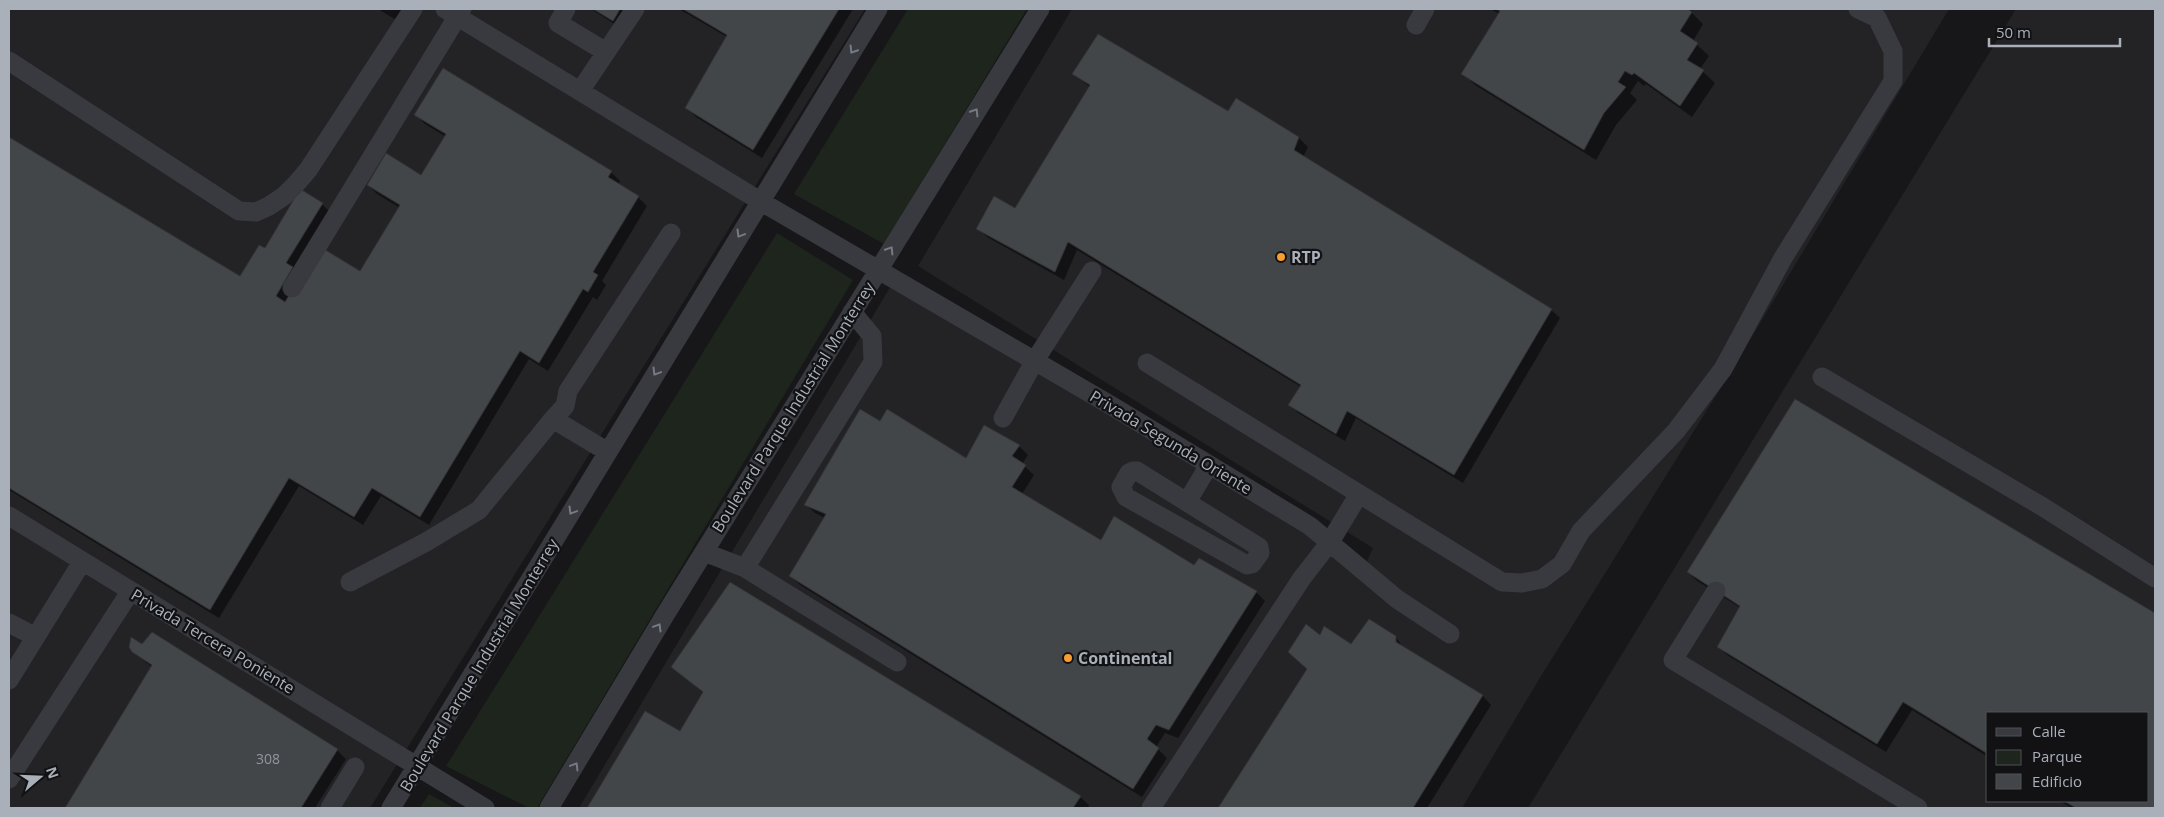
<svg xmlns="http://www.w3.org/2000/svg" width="2164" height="817" font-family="'Open Sans',sans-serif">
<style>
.built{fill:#232326;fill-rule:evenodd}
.green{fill:#1d251d}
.shadow{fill:#0007}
.building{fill:#434649;stroke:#313235}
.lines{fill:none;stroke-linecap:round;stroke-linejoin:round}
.minor{stroke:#383a3f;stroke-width:19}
.oneway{stroke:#767b83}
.poi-dot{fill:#f89d30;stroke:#121214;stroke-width:2}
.labels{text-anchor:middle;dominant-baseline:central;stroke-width:4.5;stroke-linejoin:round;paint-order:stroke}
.number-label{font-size:14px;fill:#90969e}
.poi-label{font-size:16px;font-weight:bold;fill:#a9b0ba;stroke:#121214;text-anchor:start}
.street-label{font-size:16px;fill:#a9b0ba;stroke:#121214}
</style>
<rect width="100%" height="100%" fill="#171719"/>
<path class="built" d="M9,9H865L370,808H9Z
M1072,9H1949L1727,378L1541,676L1462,808H579L892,284L1364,568L1373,548L918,266Z
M2016,9H2155V808H1528ZM1988,713H2148V801H1988Z"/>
<path class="green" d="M908,9H1027L884,244L794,194Z
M777,233L853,280L537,808H529L446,766Z
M429,794L454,808H420Z"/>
<path class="shadow" d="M378,9H410L401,23Z
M591,9H634L622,29Z
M679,9H853L762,158L696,117L687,108L727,37Z
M1490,9H1693L1691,12L1703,24L1693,41L1709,56L1700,69L1715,83L1692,117L1646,84L1644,86L1638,81L1630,93L1637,100L1616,125L1596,160L1475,85L1463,73L1500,14Z
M1073,74L1228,112L1236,99L1299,138L1308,147L1303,157L1551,310L1560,318L1463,483L1356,418L1345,441L1298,413L1290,404L1301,387L1077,250L1064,280L987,237L978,228L1015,209L1090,87Z
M416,115L611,172L620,181L618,185L638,197L647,206L602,281L606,285L597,300L593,297L548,371L529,359L429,525L381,496L363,525L299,486L219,618L9,490V138L241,278L265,250L322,204L331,213L295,271L361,273L400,208L377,194L368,185L421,177L446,137L425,124Z
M1795,401L2155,615V808H2072L2060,801H2148V713H1988V757L1912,710L1886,752L1727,655L1718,646L1741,608L1697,581L1688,572Z
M880,423L966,459L1019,446L1028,455L1022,464L1034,475L1022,494L1102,542L1194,567L1256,592L1265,601L1178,738L1165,733L1156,747L1167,758L1142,797L800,585L791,576L825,518L815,513L806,505Z
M1320,637L1351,646L1396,637L1404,649L1483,696L1491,705L1427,808H1219L1309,670Z
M133,652L337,750L346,759L315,808H67L152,667Z
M673,667L1080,797L1089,805L1088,808H589L646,713L680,733L703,693Z"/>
<path class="building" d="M593,9H620L613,21Z
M683,9H839L753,150L685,108L727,35Z
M1496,9H1688L1692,12L1680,31L1698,43L1687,60L1704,70L1680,106L1634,73L1632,75L1625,71L1618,82L1626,87L1604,113L1584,150L1461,74L1500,11Z
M1098,34L1228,111L1236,98L1299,137L1294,150L1552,309L1454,475L1347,411L1336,434L1288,405L1301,385L1068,242L1055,272L976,229L994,196L1015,208L1090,85L1072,74Z
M443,68L612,171L608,177L639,196L593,272L598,275L588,292L583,289L539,363L520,351L420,517L372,488L354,517L289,478L210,610L9,488V137L240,276L259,245L265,248L300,189L323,203L286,263L293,267L276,296L285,302L319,246L360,271L400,205L367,185L386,153L421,175L446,134L414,115Z
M1795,399L2155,613V808H2076L2064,801H2148V713H1988V754L1903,702L1877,744L1717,647L1740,606L1687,572Z
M860,409L880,421L887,409L966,458L984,425L1020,445L1012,456L1026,465L1012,487L1101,540L1114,516L1194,565L1199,558L1257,591L1169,730L1156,725L1147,739L1159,748L1133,789L789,576L826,514L804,505Z
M730,582L1081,796L1073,808H587L645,711L680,731L703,692L671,667Z
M1369,619L1396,636V642L1483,695L1413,808H1218L1307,669L1288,652L1306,624L1320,635L1324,626L1351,644Z
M152,632L338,749L301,808H65L152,665L132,652L129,647L131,637L142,644Z"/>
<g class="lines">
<path class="minor" d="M445,9L760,201L1112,406L1310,526L1397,599L1450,634
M566,9L558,23L606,52
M1416,25L1425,9
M9,61L239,211L256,212L269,206L284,196L296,184L308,170L413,9
M580,91L635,9
M292,288L462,9
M1147,363L1502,582L1522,583L1542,579L1562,564L1581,531L1676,431L1723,369L1783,258L1893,81V51L1877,18L1858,9
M1822,377L2043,507L2155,578
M1003,418L1034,362L1092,271
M608,452L553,419L565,406L568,391L671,233
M1133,471H1137L1259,547L1260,553L1252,564L1247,565L1126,497L1121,487L1129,473Z
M1187,502L1209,465
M9,516L485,808
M704,552L745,568L873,362L872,336L852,312
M745,568L897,662
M350,582L426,542L479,510L553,419
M1716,591L1673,660L1918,808
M9,623L36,637
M9,680L82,562
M9,779L130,592
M330,808L355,767
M391,808L878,9
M549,808L665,615L1040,9
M1151,808L1302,578L1330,542L1359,494"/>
</g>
<defs><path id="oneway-chevron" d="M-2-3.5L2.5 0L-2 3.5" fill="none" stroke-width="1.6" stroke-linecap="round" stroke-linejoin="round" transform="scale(1.25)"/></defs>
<g class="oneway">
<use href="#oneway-chevron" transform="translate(853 50) rotate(122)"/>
<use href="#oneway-chevron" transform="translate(975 112) rotate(-58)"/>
<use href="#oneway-chevron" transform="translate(740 234) rotate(121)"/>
<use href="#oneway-chevron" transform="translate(890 250) rotate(-58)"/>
<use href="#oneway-chevron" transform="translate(656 372) rotate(121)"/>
<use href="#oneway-chevron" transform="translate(572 511) rotate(121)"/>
<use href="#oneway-chevron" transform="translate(658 627) rotate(-59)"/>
<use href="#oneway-chevron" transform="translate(575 766) rotate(-59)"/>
</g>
<g class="poi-dot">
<circle cx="1281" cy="257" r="5"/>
<circle cx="1068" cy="658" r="5"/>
</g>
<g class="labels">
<g class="number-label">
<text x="268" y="758">308</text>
</g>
<g class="poi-label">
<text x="1291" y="257">RTP</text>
<text x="1078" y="658">Continental</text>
</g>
<g class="street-label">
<text transform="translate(793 407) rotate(-58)">Boulevard Parque Industrial Monterrey</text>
<text transform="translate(1171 442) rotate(31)">Privada Segunda Oriente</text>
<text transform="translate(213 641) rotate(31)">Privada Tercera Poniente</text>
<text transform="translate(479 665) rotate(-59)">Boulevard Parque Industrial Monterrey</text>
</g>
</g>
<rect width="2164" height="817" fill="none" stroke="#a9b0ba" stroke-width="20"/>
<rect x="1986" y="712" width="162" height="90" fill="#121214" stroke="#4e5156"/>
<rect x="1996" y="728" width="25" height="8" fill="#383a3f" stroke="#4e5156"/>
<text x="2032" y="737" font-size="15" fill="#a9b0ba">Calle</text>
<rect x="1996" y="750" width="25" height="15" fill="#1d251d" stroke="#4e5156"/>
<text x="2032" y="762" font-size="15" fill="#a9b0ba">Parque</text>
<rect x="1996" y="774" width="25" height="15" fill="#434649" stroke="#4e5156"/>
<text x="2032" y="787" font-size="15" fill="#a9b0ba">Edificio</text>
<g transform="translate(40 777) rotate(71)" stroke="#121214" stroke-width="4" paint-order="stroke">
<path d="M0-4L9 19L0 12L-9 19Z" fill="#a9b0ba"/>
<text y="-8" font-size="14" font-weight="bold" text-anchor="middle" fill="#a9b0ba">N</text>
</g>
<path d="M1989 38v8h131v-8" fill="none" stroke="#a9b0ba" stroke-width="2.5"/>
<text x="1996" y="38" font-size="15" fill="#a9b0ba" stroke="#121214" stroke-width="4" paint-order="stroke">50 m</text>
</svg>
